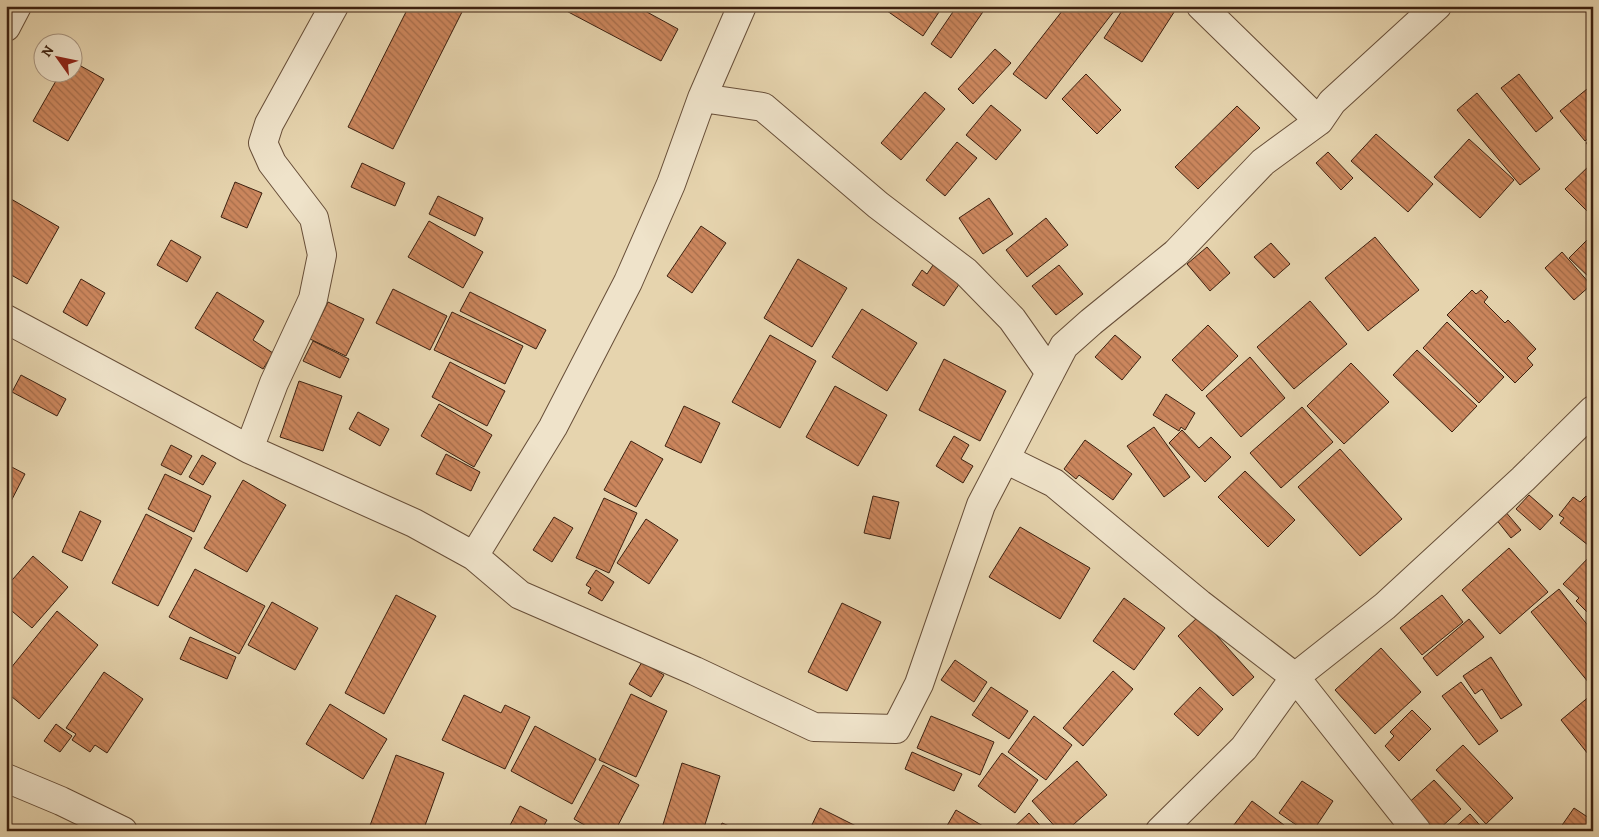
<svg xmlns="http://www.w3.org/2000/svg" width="1599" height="837" font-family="Alegreya,serif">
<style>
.building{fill:url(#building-back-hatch);stroke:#3d2110}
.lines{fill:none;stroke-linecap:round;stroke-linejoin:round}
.minor-casing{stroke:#674e38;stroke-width:30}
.minor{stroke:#efe3ca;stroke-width:28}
</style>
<defs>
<pattern id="building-back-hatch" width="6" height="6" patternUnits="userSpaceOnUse" patternTransform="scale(1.25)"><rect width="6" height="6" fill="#cb865d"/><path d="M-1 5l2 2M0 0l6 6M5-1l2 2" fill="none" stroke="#a66d4b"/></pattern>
</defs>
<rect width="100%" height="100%" fill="#e6d4ae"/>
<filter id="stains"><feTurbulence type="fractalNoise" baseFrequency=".004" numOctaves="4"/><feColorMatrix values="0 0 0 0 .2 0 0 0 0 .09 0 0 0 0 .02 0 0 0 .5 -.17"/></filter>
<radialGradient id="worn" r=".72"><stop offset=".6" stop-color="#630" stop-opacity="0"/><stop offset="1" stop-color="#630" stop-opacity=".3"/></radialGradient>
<path class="building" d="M409,6H465L393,149L348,127Z
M557,6H636L678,29L661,61Z
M880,6H943L923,36Z
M957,6H987L951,58L931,44Z
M1066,6H1118L1046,99L1013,74Z
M1125,6H1178L1142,62L1104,38Z
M995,49L1011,63L973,104L958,89Z
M72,61L104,79L68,141L33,121L61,72H72Z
M1086,74L1121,110L1097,134L1062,99Z
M1519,74L1553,118L1536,132L1501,88Z
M1587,89L1593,96V134L1585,141L1560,111Z
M925,92L945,109L901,160L881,143Z
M1477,93L1540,169L1520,185L1457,110Z
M991,105L1021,130L996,160L966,135Z
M1237,106L1260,128L1198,189L1175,167Z
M1376,134L1433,184L1408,212L1351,161Z
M1593,138V151L1586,143Z
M1469,139L1514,180L1480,218L1434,177Z
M957,142L977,158L945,196L926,180Z
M1328,152L1353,178L1341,190L1316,163Z
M362,163L405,183L395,206L351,187Z
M1591,164L1593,166V217L1565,189Z
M235,182L262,193L247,228L221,217Z
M6,196L59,227L27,284L6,272Z
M438,196L483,218L475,236L429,214Z
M989,198L1013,234L983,254L959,218Z
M1046,218L1068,245L1027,277L1006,250Z
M429,221L483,252L463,288L408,257Z
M701,226L726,243L692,293L667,276Z
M1375,237L1419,290L1368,331L1325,278Z
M1588,239L1593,244V281L1569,258Z
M171,240L201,257L187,282L157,265Z
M1271,243L1290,264L1274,278L1254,257Z
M1207,247L1230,273L1210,291L1187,264Z
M1562,252L1591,285L1574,300L1545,268Z
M798,259L847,288L812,347L764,318Z
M933,265L960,283L944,306L912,285L922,270L927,274Z
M1059,265L1083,294L1056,315L1032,286Z
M81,279L105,293L87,326L63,312Z
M393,289L447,316L430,350L376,323Z
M1472,290L1476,294L1481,290L1488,297L1484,302L1505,323L1508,320L1536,349L1527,358L1533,365L1515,383L1447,315Z
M217,292L264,321L253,340L273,353L263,369L195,328Z
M470,292L546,330L536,349L460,311Z
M1310,301L1347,344L1294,389L1257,347Z
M328,302L364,319L346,356L310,339Z
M862,309L917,343L887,391L832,357Z
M452,312L523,346L505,384L434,350Z
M1447,322L1504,377L1479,403L1423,348Z
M1208,325L1238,356L1202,391L1172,360Z
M770,335L816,361L780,428L732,402Z
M1115,335L1141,357L1122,380L1095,357Z
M313,341L349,359L340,378L303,361Z
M1417,350L1477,406L1452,432L1393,375Z
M1250,357L1285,398L1241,437L1206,396Z
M944,359L1006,391L980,441L919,410Z
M450,362L505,391L487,426L432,397Z
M1351,363L1389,402L1344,444L1307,406Z
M21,375L66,399L57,416L12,392Z
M299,381L342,396L323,451L280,437Z
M835,386L887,415L858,466L806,437Z
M1166,394L1195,413L1185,430L1181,427L1179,431L1153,415Z
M439,404L492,435L474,467L421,436Z
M684,406L720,423L701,463L665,446Z
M1302,407L1333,442L1281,488L1250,453Z
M358,412L389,429L380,446L349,429Z
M1154,427L1190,477L1164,497L1127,446Z
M1182,430L1199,448L1211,437L1231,457L1205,482L1169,443Z
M954,436L969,445L961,459L973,466L963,483L936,466Z
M1085,440L1132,474L1113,500L1079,475L1076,479L1064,469Z
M631,441L663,459L636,507L604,490Z
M171,445L192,456L181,475L161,465Z
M1340,449L1402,519L1360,556L1298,487Z
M446,454L480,472L471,491L436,474Z
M202,455L216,463L203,485L189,477Z
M6,464L25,474L6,511Z
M1245,471L1295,520L1268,547L1218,497Z
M165,474L211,496L194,532L148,509Z
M243,480L286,505L247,572L204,548Z
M1529,495L1553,516L1540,530L1516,509Z
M873,496L899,502L890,539L864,533Z
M1586,496L1593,501V549L1560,523L1564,518L1559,515L1573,497L1580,502Z
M604,498L637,513L609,573L576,558Z
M1504,510L1521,530L1511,538L1495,518Z
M80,511L101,521L82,561L62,552Z
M146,514L192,538L158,606L112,583Z
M554,517L573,528L552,562L533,550Z
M646,519L678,540L649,584L617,563Z
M1020,527L1090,568L1060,619L989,577Z
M1509,548L1548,592L1500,634L1462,590Z
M1593,553V618L1576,601L1579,598L1563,584Z
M33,556L68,587L32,628L6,606V587Z
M195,569L265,606L239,654L169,617Z
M596,570L614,582L602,601L588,593L591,588L586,585Z
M1559,589L1593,632V688L1531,612Z
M396,595L436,616L384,714L345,693Z
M1442,595L1463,622L1422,655L1400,628Z
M1124,598L1165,628L1134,670L1093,641Z
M272,602L318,628L295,670L248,645Z
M842,603L881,622L847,691L808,672Z
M57,611L98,645L39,719L6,692V674Z
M1199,616L1254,677L1233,696L1178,636Z
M1469,619L1484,637L1437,676L1423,658Z
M190,637L236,657L227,679L180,659Z
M1381,648L1421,692L1375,734L1335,690Z
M1491,657L1522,705L1501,719L1482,689L1475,694L1463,676Z
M955,660L987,682L974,702L941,680Z
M642,662L664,675L651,697L629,684Z
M1113,671L1133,689L1083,746L1063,728Z
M104,672L143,699L107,753L95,745L90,752L72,740L76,734L66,728Z
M1461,682L1498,731L1479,745L1442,696Z
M991,687L1028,711L1009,739L972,715Z
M1200,687L1223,709L1198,736L1174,714Z
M631,694L667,711L636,777L599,760Z
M464,695L501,713L505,705L530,717L505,769L442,740Z
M1591,695L1593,698L1592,759L1561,720Z
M330,704L387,739L363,779L306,744Z
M1412,710L1431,729L1399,761L1385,746L1394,736L1390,732Z
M931,716L994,742L980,775L917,748Z
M1034,716L1072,745L1046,780L1008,752Z
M56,724L72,736L60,752L44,741Z
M535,726L596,759L572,804L511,771Z
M1463,745L1513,798L1486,824L1436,770Z
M912,752L962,774L954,791L905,769Z
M1002,753L1038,780L1015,813L978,786Z
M396,755L444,773L423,831H368Z
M1077,761L1107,795L1066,831H1059L1032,801Z
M682,763L720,776L703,831H661Z
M603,765L639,785L615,831H595L574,819Z
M1434,780L1461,809L1437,831H1427L1405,806Z
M1302,781L1333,801L1313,831H1305L1279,813Z
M1252,801L1292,831L1230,830Z
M520,806L547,820L541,831H507Z
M820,808L866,831H809Z
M1574,808L1592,820L1584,831H1558Z
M956,810L988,829L987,831H944Z
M1029,813L1045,831H1010Z
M1470,814L1485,831H1451Z
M722,823L741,831H719Z
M575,825L585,831H571Z"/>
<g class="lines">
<defs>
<path id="minor" d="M1201,6L1319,121
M6,27L17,6
M702,98L763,107L878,205L966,272L1012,319L1050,373
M6,319L249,449L414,523L474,556L520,595L695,671L814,727L896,729L919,684L981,505L1064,346L1091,322L1176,253L1263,162L1319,121L1332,102L1437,6
M249,449L274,383L313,299L322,255L314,218L272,163L263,143L269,124L334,6
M1005,459L1054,483L1200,604L1295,677L1417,831
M474,556L553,427L628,282L671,184L702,98L742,6
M6,778L61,801L123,831
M1160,831L1244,748L1295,677L1385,606L1523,479L1593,410"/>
</defs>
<use href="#minor" class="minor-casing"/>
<use href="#minor" class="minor"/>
</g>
<rect width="1599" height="837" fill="none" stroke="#e6d4ae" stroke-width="25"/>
<rect x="8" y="8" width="1584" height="822" fill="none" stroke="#3d2110" stroke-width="2.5"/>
<rect x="12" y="12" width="1574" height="812" fill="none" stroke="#3d2110"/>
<g transform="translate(58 58) rotate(303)"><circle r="24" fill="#efe3ca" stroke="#a89580"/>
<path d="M0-4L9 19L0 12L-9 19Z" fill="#8f2418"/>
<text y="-8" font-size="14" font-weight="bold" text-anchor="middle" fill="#3d2110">N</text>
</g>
<rect width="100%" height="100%" filter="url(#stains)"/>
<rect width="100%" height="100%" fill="url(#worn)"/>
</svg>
